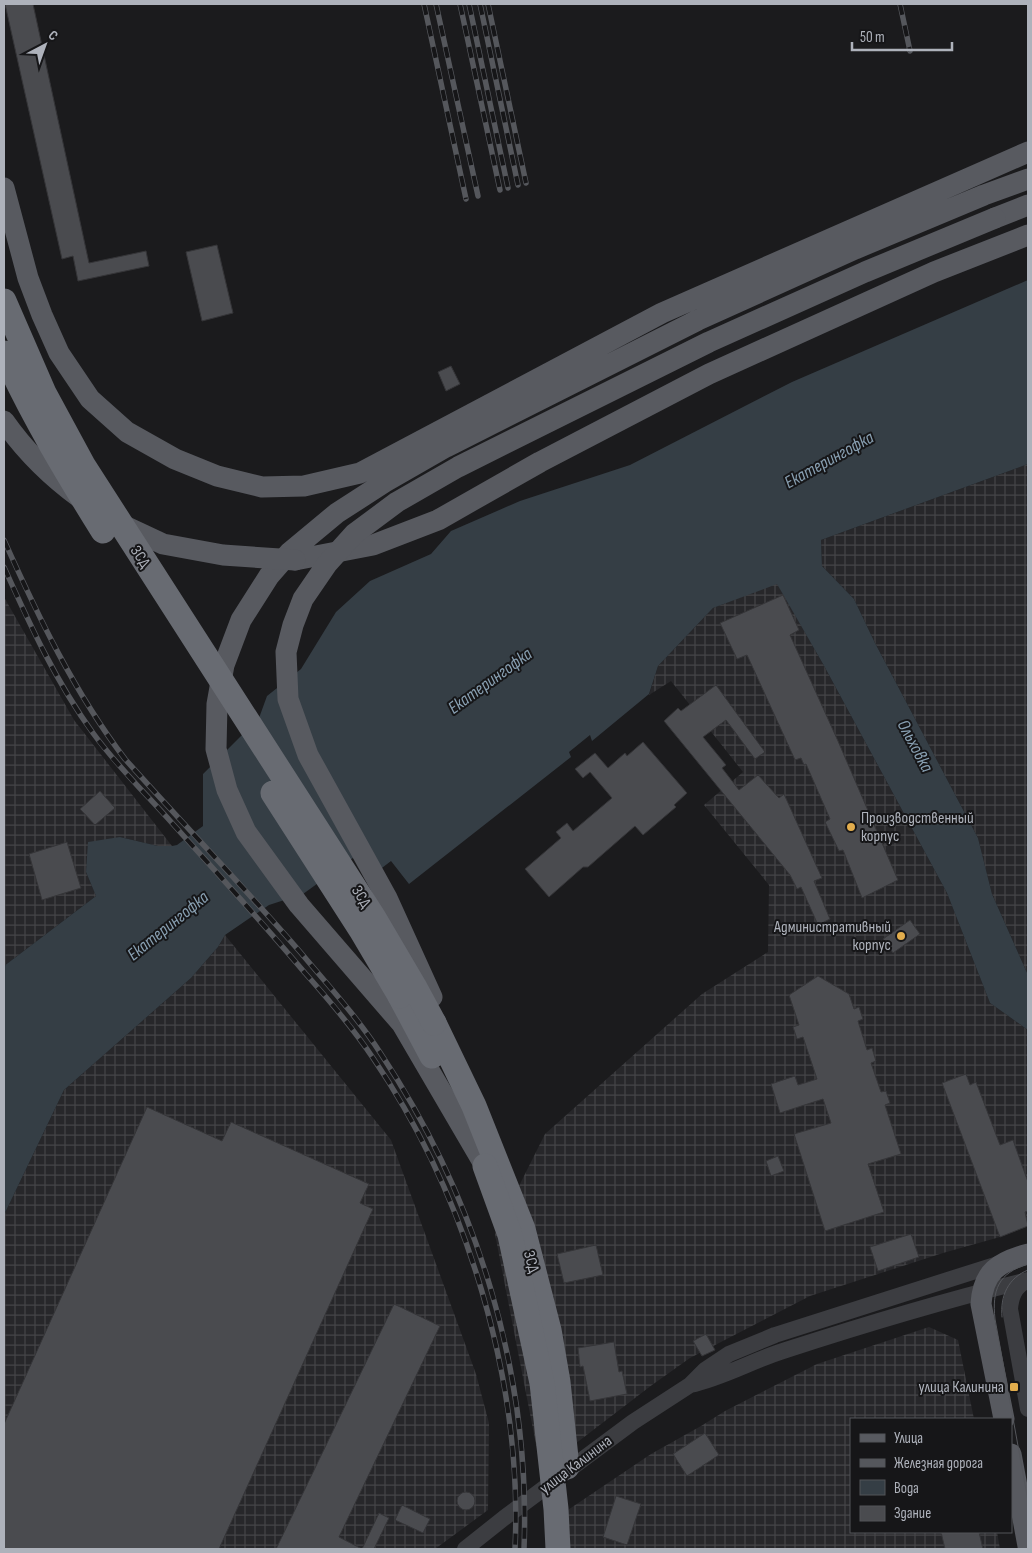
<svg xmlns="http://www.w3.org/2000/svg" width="1032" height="1553" font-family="'Sofia Sans Condensed',sans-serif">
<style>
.industrial{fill:url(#industrial-grid)}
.water{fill:#353e45}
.building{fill:#4a4b4f;stroke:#353538}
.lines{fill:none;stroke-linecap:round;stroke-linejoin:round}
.minor{stroke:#3c3d41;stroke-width:16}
.major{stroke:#585a60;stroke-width:21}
.highway{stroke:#686b72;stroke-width:25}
.tram{stroke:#55575c;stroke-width:1}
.rail-casing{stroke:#55575c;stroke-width:5.5}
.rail{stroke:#161618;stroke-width:4;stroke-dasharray:11;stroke-linecap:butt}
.major-bridge{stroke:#585a60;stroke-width:21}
.highway-bridge{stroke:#686b72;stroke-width:25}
.poi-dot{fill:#e2ad4d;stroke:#161618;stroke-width:2}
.labels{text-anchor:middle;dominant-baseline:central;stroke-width:4;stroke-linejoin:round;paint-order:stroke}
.street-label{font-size:16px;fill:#aeb2bb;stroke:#161618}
.poi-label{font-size:16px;fill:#aeb2bb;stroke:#161618;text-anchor:end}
.water-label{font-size:18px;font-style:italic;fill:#89a0b2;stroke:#161618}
</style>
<defs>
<pattern id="industrial-grid" width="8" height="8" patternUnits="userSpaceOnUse" patternTransform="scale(1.25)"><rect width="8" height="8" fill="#27272a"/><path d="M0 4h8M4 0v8" fill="none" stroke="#444447"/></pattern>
</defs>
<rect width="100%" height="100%" fill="#1b1b1d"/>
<path class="industrial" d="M1028,464V975L992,894L978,838L875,643L854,599L822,566L821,540Z
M777,583L823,664L947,893L990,1003L1028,1030V1226L1000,1237L943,1253L810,1296L690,1358L652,1385L541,1470L495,1234L545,1134L702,994L768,952L769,885L704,805L743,772L671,681L649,695L658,666L713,608Z
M4,597L74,720L172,846H158L120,837L86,872L96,896L4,966Z
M225,935L391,1140L476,1374L489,1423L488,1510L435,1549H4V1215L64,1090L191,978L218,947Z
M929,1327L958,1340L974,1419H851V1532H997L1000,1549H546L550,1522L651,1454L701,1426L725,1411L817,1364Z"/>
<path class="water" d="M1028,280V464L821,540L822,566L854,599L875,643L978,838L992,894L1028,975V1030L990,1003L947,893L823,664L777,584L713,608L658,666L649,694L592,741L590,735L569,752L571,757L409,884L391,861L378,871L357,855L303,894L269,905L225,935L218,947L191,978L64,1090L4,1215V966L96,896L86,872L88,842L120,837L158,846H172L177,845L203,826V774L259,718L267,696L301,669L336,612L370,581L431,554L451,531L520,501L630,465L792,382Z"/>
<path class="building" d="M5,4H33L89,263L146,251L149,266L78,281L73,256L62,259Z
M217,245L233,313L202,321L186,252Z
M451,366L460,384L446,391L438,372Z
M783,595L799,630L790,635L838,741L898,880L862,898L843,850L839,851L825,822L830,819L806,764L804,765L801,758L795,760L747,655L737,659L720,623Z
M716,685L765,752L755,759L726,720L703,737L726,765L722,768L739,790L758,775L779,798L784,794L822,878L814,881L830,919L818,925L801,887L797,889L790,875L664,721L678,708L681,711Z
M643,742L687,793L674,805L676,807L643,835L635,826L588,867H583L549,897L525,869L561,838L556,832L567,823L573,831L612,798L590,772L583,778L575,769L595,753L608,768L625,753L627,756Z
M100,791L115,808L95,825L80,809Z
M67,842L81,888L42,900L29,854Z
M910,920L920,934L893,953L883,939Z
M818,976L849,994L854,1009L859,1007L863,1019L858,1021L867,1050L872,1048L876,1061L871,1063L881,1092L886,1091L890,1103L885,1105L901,1154L868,1164L884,1212L825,1231L794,1134L831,1123L823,1099L780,1113L771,1084L795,1076L798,1085L817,1079L803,1037L797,1039L793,1027L799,1025L789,995Z
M966,1074L970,1085L976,1082L1000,1145L1013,1140L1028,1182V1211L1025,1212L1028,1226L1000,1237L942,1083Z
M147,1107L222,1141L231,1122L369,1184L360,1203L373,1209L219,1549H4V1424Z
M778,1156L784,1171L771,1176L766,1161Z
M911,1234L919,1257L878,1271L870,1247Z
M596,1245L603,1275L564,1283L557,1254Z
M394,1304L440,1326L339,1537L362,1549L379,1513L389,1518L374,1549H276Z
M706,1334L715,1350L702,1356L693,1341Z
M614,1342L619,1372L622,1371L627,1394L590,1401L583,1366L580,1367L578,1348Z
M705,1433L719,1455L687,1476L673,1454Z
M457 1501a9 9 0 1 1 18 0a9 9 0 1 1-18 0Z
M616,1496L641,1504L627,1545L603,1537Z
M402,1505L430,1519L423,1533L395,1520Z
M941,1532H979L983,1549H945Z"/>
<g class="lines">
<path class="minor" d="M1026,1281C1015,1287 1011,1296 1010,1309L1028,1409
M690,1385C723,1378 753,1360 786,1350C866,1324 946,1300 1028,1280
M465,1549L504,1518L633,1422L690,1385L705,1370L729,1354L775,1335L1001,1263"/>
<path class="major" d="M4,188L28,278L42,315L59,353L90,399L127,432L175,459L217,476L262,487L304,486L360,473L662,313L1028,152
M995,218L1028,205
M295,560L373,545L438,520L540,462L709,374L934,272L1028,235
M485,1166L402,1024L299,905L246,832L227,790L216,749L217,704L224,665L241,620L269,576L290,552L337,513L385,482L446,447L698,320L855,249L984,195L1028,179
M1004,1419L981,1304C983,1271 999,1262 1028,1254
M1011,1454L1028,1546"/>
<path class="highway" d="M400,996L432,1056
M434,1023L474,1106L523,1229L549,1330L558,1382L567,1467"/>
<path class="tram" d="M1028,1264C998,1273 992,1290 995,1319L1028,1501
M1002,1317C1000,1296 1008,1278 1028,1270"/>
<defs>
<path id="rail" d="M424,4L466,199
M436,4L478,196
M460,4L500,190
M469,4L508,188
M480,4L518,185
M488,4L526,183
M900,4L910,51
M4,540C38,616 74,692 125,759C183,824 244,887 301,953C328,985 358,1018 381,1054C477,1199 531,1374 524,1549
M4,567C30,625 56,682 93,733C116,765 146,794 172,823C217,873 262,922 305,973C329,1000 353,1028 373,1058C467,1196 523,1382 515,1549"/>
</defs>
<use href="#rail" class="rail-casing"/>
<use href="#rail" class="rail"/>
<path class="major-bridge" d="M4,421C25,451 49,475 79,497
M116,522L163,544L223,555L295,560
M432,997L387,898L308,755L288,699L286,652L293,625L303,599L327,564L354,534L397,502L458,467L709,342L865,272L995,218"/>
<path class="highway-bridge" d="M4,301L44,393L83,465L374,918L414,986L434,1023
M4,353C32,415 67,473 103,531
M273,793L361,930L400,996
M485,1166L510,1235L542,1383L556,1509L558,1549"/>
</g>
<g class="poi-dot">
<circle cx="851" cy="827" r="5"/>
<circle cx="901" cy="936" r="5"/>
<rect x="1009" y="1382" width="10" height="10" rx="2.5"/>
</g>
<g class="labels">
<g class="street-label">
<text transform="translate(140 557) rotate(57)">ЗСД</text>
<text transform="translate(361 897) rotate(58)">ЗСД</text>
<text transform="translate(531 1262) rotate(75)">ЗСД</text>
<text transform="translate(576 1465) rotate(-37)">улица Калинина</text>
</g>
<g class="poi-label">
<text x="861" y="818" text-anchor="start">Производственный<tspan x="861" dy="18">корпус</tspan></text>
<text x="891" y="927">Административный<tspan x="891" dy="18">корпус</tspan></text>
<text x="1004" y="1387">улица Калинина</text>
</g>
<g class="water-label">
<text transform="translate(829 460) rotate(-29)">Екатерингофка</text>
<text transform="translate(490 681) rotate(-36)">Екатерингофка</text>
<text transform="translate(915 746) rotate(62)">Ольховка</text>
<text transform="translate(168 926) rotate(-39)">Екатерингофка</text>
</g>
</g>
<rect width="1032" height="1553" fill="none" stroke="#aeb2bb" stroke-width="10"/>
<rect x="850" y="1418" width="162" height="115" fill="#161618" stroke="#535459"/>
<rect x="860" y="1434" width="25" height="8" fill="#585a60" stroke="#535459"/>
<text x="894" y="1443" font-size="15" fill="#aeb2bb">Улица</text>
<rect x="860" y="1459" width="25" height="8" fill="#55575c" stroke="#535459"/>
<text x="894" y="1468" font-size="15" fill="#aeb2bb">Железная дорога</text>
<rect x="860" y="1480" width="25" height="15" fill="#353e45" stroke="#535459"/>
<text x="894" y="1493" font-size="15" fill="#aeb2bb">Вода</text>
<rect x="860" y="1506" width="25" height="15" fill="#4a4b4f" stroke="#535459"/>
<text x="894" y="1518" font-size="15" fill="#aeb2bb">Здание</text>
<g transform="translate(45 45) rotate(41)" stroke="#161618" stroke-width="4" paint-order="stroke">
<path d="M0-4L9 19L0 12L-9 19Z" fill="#aeb2bb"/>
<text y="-8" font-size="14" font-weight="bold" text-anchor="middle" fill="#aeb2bb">С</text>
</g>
<path d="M852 42v8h100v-8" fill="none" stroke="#aeb2bb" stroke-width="2.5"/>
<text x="860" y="42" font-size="15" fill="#aeb2bb" stroke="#161618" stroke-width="4" paint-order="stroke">50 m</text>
</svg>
